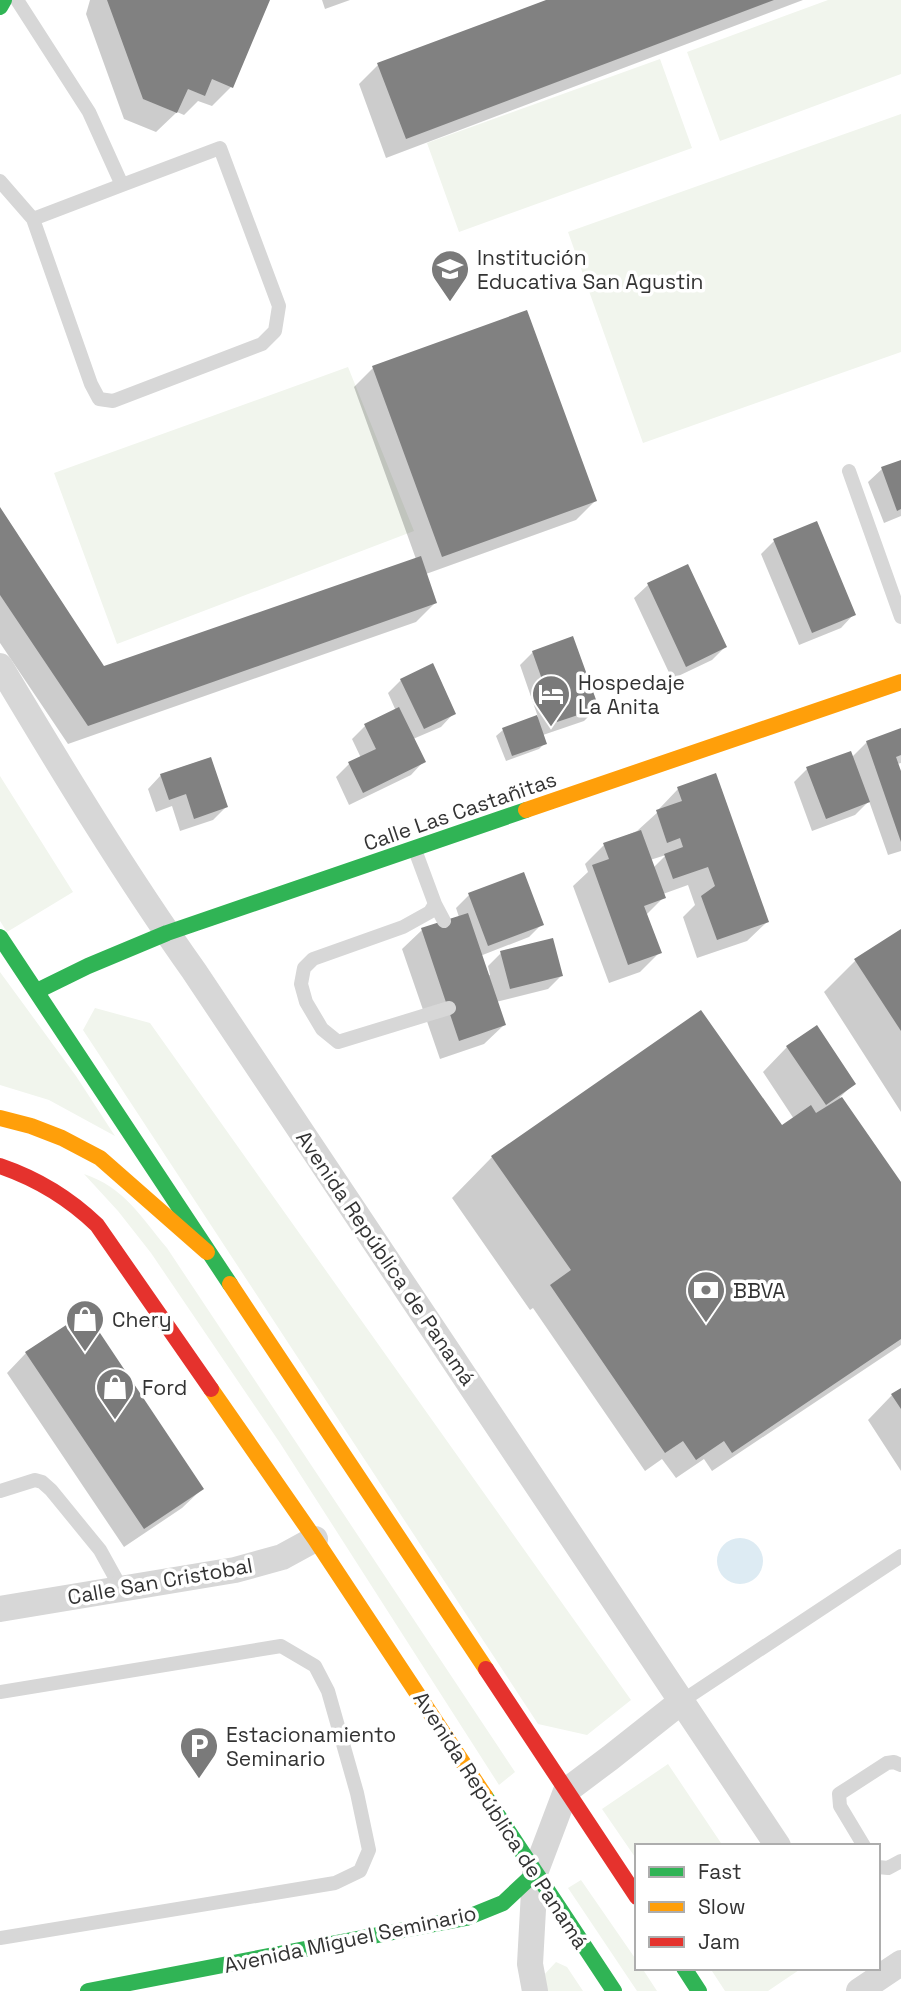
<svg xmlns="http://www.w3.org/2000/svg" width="901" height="1991" font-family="'Space Grotesk',sans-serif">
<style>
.green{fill:#f1f5ed}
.water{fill:#ddebf3}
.shadow{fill:#0003;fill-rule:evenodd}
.building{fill:#818181}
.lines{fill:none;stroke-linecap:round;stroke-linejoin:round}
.lane{stroke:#d7d7d7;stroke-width:14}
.street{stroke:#d7d7d7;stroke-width:26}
.fast{stroke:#30b455;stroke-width:16}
.slow{stroke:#ff9f0a;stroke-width:16}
.jam{stroke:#e5322d;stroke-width:16}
.labels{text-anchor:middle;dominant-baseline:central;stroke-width:7;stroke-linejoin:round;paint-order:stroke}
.poi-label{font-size:21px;fill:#333;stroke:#fff;text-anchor:start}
.street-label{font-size:21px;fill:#333;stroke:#fff}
</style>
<rect width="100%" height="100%" fill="#fff"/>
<path class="green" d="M828,0H901V74L720,141L687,52Z
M660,59L692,148L459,232L427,143Z
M901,114V352L643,443L568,232Z
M348,367L414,531L117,644L54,473Z
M0,776L73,892L7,932L0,921Z
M0,972L76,1076L115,1136L49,1100L0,1085Z
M95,1008L150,1023L631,1700L587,1735L538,1724L83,1030Z
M84,1174C124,1187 141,1217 167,1248L515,1772L499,1785L280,1443L151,1253L118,1211Z
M668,1764L723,1846H637V1860L602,1809Z
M581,1880L637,1961V1968H642L657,1991H637L568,1888Z
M556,1962L567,1967L583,1991H545L542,1977Z
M710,1968H802L768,1991H725Z"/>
<path class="water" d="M717 1561a23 23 0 1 1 46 0a23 23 0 1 1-46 0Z"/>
<path class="shadow" d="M90,0H268L231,87L212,106L198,101L184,115L177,112L156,132L124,119L86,14Z
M322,0H350L325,9Z
M551,0H803L386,158L359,84L378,65Z
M373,368L595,501L576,520L426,574L435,603L416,622L68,744L0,643V510L104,669L416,559L354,387Z
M901,462V516L884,523L868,482L882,469Z
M774,541L854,614L841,628L799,645L761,554Z
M648,585L725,647L712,660L672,679L634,598Z
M533,652L597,708L584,721L543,735L545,743L539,749L506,761L496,736L503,730L538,717L520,665Z
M401,680L454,713L441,727L413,739L424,761L411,775L349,805L336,777L349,764L361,758L352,739L365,726L396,711L388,693Z
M901,730V763L897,764L901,777V851L888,855L869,801L855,815L812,831L794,782L807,769L852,757L867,742Z
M161,775L226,807L213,820L180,831L172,806L156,812L148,789Z
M678,789L767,922L747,941L697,958L683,917L695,905L688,885L663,894L664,897L646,915L660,952L640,972L609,983L573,886L588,872L585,864L604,845L637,831L659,811V809ZM666,855L653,868L650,860Z
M469,895L542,924L529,937L480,956L487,976L490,975L488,966L501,953L561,976L548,989L496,1002L504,1025L484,1044L440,1059L402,949L422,930L459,917L456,908Z
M901,931V1112L824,992L856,960Z
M787,1047L854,1084L840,1097L901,1185V1345L712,1471L704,1459L676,1478L662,1459L645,1471L533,1308L530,1310L452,1198L492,1157L773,1131L794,1119L763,1072Z
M26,1353L202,1489L182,1508L124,1547L7,1373Z
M901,1390V1471L868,1420L892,1395Z"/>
<path class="building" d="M107,0H270L233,88L212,79L205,96L188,89L177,113L143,99Z
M546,0H774L406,139L377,63Z
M527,310L597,501L442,557L372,366Z
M901,460V509L897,511L881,467Z
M0,507L104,666L421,556L437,603L88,726L0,595Z
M817,521L856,615L812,633L773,539Z
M688,564L727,647L686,667L647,583Z
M573,636L599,708L557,722L532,651Z
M433,663L456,714L424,729L400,679Z
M399,707L426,762L363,793L348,762L376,749L364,724Z
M537,715L547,744L512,756L502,728Z
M901,728V755L896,757L901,771V842L866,741Z
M851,751L870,802L826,819L806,767Z
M211,757L228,807L194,819L186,794L169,800L160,774Z
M716,773L769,922L717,940L701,896L715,886L708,867L673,879L664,854L683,847L680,838L667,843L656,810L682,801L677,787Z
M641,830L666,898L644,906L662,953L628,965L592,865L609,859L603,843Z
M524,872L544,925L488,946L468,893Z
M468,913L506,1025L459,1041L421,928Z
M901,929V1031L854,959Z
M553,938L563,976L510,989L500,951Z
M701,1010L782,1125L811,1105L816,1113L842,1097L901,1182V1339L732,1453L724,1441L696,1460L683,1441L665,1453L550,1285L571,1270L491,1156Z
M817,1025L856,1084L826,1105L786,1046Z
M86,1312L204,1489L144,1529L25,1352Z
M901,1388V1409L891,1394Z"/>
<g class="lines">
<path class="lane" d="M0,181L33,219L91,384L99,399L113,401L262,344L275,331L279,306L220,148L122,185L89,112L17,0
M33,219L122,185
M849,471L901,617
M415,850L435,904
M444,921L435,904L430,912L403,927L313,959L304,968L301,984L306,1002L322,1029L338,1042L449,1008
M0,1491L35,1480L42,1482L51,1490L100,1550L121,1588
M0,1692L281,1646L315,1666L328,1691L357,1793L369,1850L360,1871L335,1883L0,1938
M682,1701L901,1556
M864,1846L840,1806L839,1794L887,1763L894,1762L901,1765
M878,1867L888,1868L901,1861"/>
<path class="street" d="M0,666C61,768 125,874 194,971L778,1846
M0,1609L235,1570L282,1557L315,1539
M535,1991L530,1964L535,1873L566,1791L610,1758L682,1701
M859,1991L901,1963"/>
<path class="fast" d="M0,7L4,0
M0,937L230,1284
M37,991L88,966L167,933L526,810
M485,1796L614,1991
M684,1968L699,1991
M88,1991L466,1918L503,1903L535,1873"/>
<path class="slow" d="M526,810L901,682
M0,1118L31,1126L62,1138L100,1158L207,1252
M230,1284L486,1669
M211,1389L315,1539L485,1796"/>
<path class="jam" d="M0,1166C38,1179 68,1197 97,1225L211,1389
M486,1669L637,1897"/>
</g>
<defs>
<symbol id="school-pin" viewBox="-11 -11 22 30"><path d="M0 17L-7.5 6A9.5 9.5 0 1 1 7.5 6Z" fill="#7a7a7a" stroke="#fff"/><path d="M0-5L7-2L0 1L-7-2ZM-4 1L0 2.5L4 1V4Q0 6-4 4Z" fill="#fff"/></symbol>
<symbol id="hotel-pin" viewBox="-11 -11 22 30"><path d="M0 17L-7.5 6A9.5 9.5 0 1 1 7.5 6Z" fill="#7a7a7a" stroke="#fff"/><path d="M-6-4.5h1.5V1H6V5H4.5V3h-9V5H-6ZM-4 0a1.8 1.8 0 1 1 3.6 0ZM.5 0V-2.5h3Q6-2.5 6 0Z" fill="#fff"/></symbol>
<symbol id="bank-pin" viewBox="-11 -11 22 30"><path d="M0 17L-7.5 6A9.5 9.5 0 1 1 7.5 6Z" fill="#7a7a7a" stroke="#fff"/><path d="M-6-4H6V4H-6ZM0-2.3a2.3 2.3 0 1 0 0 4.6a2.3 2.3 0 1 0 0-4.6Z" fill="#fff"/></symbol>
<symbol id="shop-pin" viewBox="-11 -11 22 30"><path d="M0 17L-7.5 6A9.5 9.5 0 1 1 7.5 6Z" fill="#7a7a7a" stroke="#fff"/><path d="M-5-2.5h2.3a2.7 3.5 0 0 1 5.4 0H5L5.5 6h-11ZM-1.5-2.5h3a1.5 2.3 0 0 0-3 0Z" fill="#fff"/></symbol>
<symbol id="parking-pin" viewBox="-11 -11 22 30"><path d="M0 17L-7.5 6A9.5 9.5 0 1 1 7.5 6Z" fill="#7a7a7a" stroke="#fff"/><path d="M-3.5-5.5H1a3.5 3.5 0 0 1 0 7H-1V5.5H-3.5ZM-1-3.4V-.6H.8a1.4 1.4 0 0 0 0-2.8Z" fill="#fff"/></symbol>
</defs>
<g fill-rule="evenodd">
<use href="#school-pin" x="428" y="247" width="44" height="60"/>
<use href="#hotel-pin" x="529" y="672" width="44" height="60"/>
<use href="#bank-pin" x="684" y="1268" width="44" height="60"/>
<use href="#shop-pin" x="63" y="1297" width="44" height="60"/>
<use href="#shop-pin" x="93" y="1365" width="44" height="60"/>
<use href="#parking-pin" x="177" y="1724" width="44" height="60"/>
</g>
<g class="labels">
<g class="poi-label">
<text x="477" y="257">Institución<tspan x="477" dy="24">Educativa San Agustin</tspan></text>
<text x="578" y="682">Hospedaje<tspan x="578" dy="24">La Anita</tspan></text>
<text x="733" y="1290">BBVA</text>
<text x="112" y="1319">Chery</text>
<text x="142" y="1387">Ford</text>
<text x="226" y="1734">Estacionamiento<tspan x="226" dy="24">Seminario</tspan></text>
</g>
<g class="street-label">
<text transform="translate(460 811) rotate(-19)">Calle Las Castañitas</text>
<text transform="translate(386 1258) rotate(56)">Avenida República de Panamá</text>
<text transform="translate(160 1581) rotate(-10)">Calle San Cristobal</text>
<text transform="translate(501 1820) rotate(57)">Avenida República de Panamá</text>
<text transform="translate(350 1939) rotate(-12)">Avenida Miguel Seminario</text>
</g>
</g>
<rect x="635" y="1844" width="245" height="126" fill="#ffffff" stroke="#adadad" stroke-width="2"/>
<rect x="649" y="1867" width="35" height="10" fill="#30b455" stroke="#adadad" stroke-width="2"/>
<text x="698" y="1879" font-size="21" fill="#333333">Fast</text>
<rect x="649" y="1902" width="35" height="10" fill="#ff9f0a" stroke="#adadad" stroke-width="2"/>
<text x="698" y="1914" font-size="21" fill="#333333">Slow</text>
<rect x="649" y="1937" width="35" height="10" fill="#e5322d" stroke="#adadad" stroke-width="2"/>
<text x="698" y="1949" font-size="21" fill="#333333">Jam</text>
</svg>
